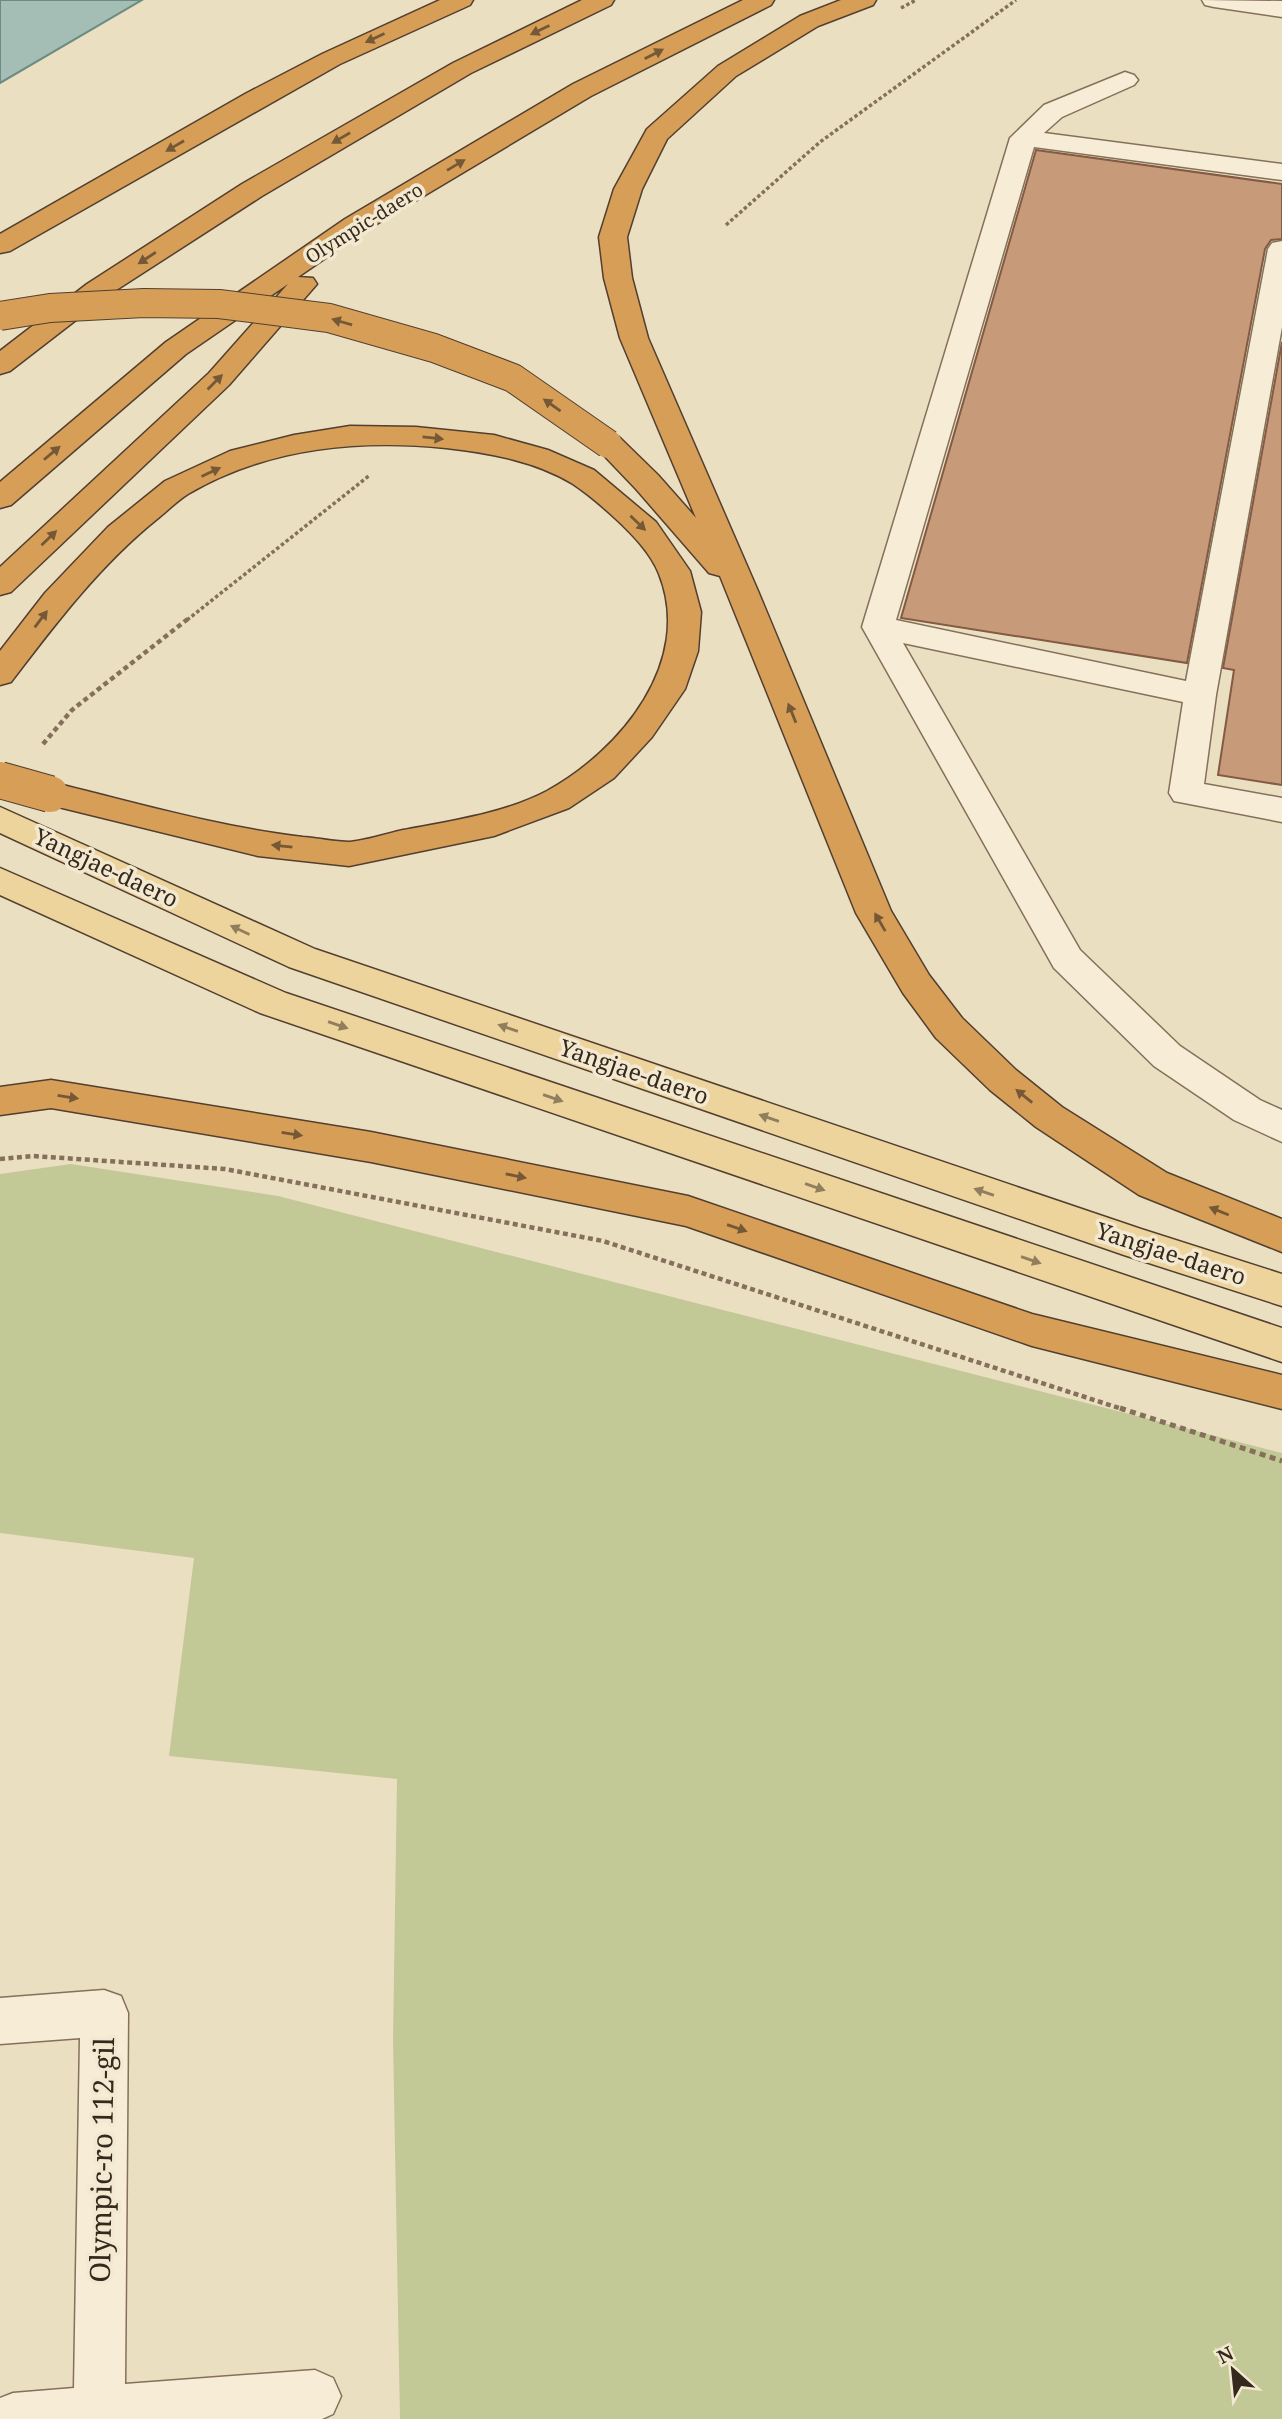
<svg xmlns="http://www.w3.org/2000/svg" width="1282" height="2419" viewBox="0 0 1282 2419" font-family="'Noto Serif',serif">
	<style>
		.green { fill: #c3c897 }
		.water { fill: #a4beb6; stroke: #6c8b83; stroke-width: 2 }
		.building { fill: #c79a7a; stroke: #825b42; stroke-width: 2 }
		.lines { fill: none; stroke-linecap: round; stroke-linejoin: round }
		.minor-casing { stroke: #84705b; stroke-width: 3 }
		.major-casing { stroke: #523f2f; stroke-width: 3 }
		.highway-casing { stroke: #523f2f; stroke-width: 3 }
		.path-far2 { stroke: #84705b; stroke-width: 3.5; stroke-dasharray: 3.5 2.5; stroke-linecap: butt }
		.path-far1 { stroke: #84705b; stroke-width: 4.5; stroke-dasharray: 5 3.5; stroke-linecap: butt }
		.path { stroke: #84705b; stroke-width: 5; stroke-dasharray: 6 4.5; stroke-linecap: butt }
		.minor { fill: #f7ecd5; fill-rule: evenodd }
		.major { fill: #edd39c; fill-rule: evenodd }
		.highway { fill: #d69e57; fill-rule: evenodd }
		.highway-bridge-far1-casing { stroke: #523f2f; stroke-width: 30; stroke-linecap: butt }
		.highway-bridge-casing { stroke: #523f2f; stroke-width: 38; stroke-linecap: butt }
		.highway-bridge-far1 { stroke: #d69e57; stroke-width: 28 }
		.highway-bridge { stroke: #d69e57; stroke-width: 36 }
		.oneway { fill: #755835 }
		.oneway2 { fill: #917e5d }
		.labels { text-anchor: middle; stroke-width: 7; stroke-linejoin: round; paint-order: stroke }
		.far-street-label { font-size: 19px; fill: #35291e; stroke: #f3e9d1 }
		.street-label { font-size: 23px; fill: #35291e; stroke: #f3e9d1 }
		.near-street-label { font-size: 28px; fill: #35291e; stroke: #f3e9d1 }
	</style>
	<rect width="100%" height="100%" fill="#ebdfc2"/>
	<polygon class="green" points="71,1164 278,1196 1282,1453 1282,2419 400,2419 393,2040 397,1779 169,1756 194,1558 0,1533 0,1174"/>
	<polygon class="water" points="0,0 142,0 0,83"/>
	<g class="building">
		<polygon points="1036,150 1282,184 1282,239 1271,240 1265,249 1187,663 901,618"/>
		<polygon points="1282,342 1282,785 1218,775 1234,670 1223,668"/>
	</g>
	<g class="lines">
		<g class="minor-casing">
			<g id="minor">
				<polygon points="1202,0 1282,1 1282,17 1214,7 1205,5"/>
				<polygon points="1125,72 1134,75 1138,80 1134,85 1062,117 1044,133 1282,164 1282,180 1034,147 896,620 1186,681 1268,249 1272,243 1282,241 1282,327 1216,695 1204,784 1282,798 1282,822 1174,801 1169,793 1183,702 903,643 1080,950 1180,1046 1260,1100 1282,1110 1282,1142 1234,1120 1154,1066 1054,968 862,627 1010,138 1044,105"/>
				<polygon points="104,1990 121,1996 128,2013 125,2384 315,2370 333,2378 341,2396 333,2414 322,2419 0,2419 0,2398 13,2393 74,2388 80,2038 0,2044 0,1998"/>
			</g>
		</g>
		<g class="major-casing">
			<g id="major">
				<polygon points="0,807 315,949 1141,1229 1282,1274 1282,1306 1124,1255 289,967 0,833"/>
				<polygon points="0,868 286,993 1282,1328 1282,1362 260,1013 0,895"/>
			</g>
		</g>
		<g class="highway-casing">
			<g id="highway">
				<polygon points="440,0 473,0 470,5 340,64 10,251 0,253 0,234 245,94 322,54"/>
				<polygon points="582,0 614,0 611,5 471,73 262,196 107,296 10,371 0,374 0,351 87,284 242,184 453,63"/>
				<polygon points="743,0 774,0 771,5 591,96 365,231 298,277 313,278 317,284 229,385 11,592 0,595 0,567 209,373 288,284 186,354 11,505 0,508 0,482 166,342 345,219 573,84"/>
				<polygon points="841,0 876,0 873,5 818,26 736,76 667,139 642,189 627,237 632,278 648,338 758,591 891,911 929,975 962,1018 1016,1070 1062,1107 1167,1173 1282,1219 1282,1252 1139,1195 1036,1127 990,1090 936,1038 903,993 856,913 720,576 709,573 636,489 593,444 597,437 608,435 619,437 658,475 696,518 620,338 604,278 599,237 614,189 647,129 718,66 800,16"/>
				<path d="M350,426L416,427L494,435L548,450L594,470L656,522L690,571L701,612L698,651L685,689L652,737L614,778L569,808L494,836L349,866L258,856L38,802L33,794L38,786L50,782C134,802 217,827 303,837C318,838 335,842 350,842C367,840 386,834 403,830C451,821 503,814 547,791C621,750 694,662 659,574C651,553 632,534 616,519C603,507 588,494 573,484C535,461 490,453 446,448C357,439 266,448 188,494C177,501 167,511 157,519C100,565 56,623 11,682L0,685V651L45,593L108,527L165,481L230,451L294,435Z"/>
				<polygon points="51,1080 371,1132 688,1196 1032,1314 1282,1375 1282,1409 1032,1346 686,1226 371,1162 51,1108 0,1115 0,1087"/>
			</g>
		</g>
		<g class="path-far2">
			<polyline points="901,8 916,0"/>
			<polyline points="726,225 820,142 1016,0"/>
			<polyline points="187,620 370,475"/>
		</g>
		<g class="path-far1">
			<polyline points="43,744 72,710 189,618"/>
			<polyline points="0,1159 33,1156 225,1169 603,1241 1125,1410"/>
		</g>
		<polyline class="path" points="1120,1408 1282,1461"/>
		<use href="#minor" class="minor"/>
		<use href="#major" class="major"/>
		<use href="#highway" class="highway"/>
		<g class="highway-bridge-far1-casing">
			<polyline id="highway-bridge-far1" points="0,316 50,308 144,303 219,304 329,318 434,348 513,378 608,444"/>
		</g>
		<g class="highway-bridge-casing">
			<polyline id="highway-bridge" points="0,780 50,794"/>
		</g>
		<use href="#highway-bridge-far1" class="highway-bridge-far1"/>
		<use href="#highway-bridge" class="highway-bridge"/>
	</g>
	<defs><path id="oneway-solid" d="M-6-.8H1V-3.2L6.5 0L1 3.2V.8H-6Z" transform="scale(1.75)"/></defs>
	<g class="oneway">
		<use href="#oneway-solid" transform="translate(540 30) rotate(154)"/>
		<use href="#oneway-solid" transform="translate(375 38) rotate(155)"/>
		<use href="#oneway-solid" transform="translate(654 54) rotate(-27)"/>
		<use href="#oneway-solid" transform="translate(341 138) rotate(150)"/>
		<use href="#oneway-solid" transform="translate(175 146) rotate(150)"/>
		<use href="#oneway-solid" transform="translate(456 165) rotate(-31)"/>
		<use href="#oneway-solid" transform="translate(147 258) rotate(147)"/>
		<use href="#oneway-solid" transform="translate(342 322) rotate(-164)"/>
		<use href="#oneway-solid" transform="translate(215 382) rotate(-45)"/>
		<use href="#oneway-solid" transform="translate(552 405) rotate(-145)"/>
		<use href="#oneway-solid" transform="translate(433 438) rotate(6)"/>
		<use href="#oneway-solid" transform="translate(52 453) rotate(-40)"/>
		<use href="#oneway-solid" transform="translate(211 472) rotate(-25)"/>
		<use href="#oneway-solid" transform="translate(638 523) rotate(44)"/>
		<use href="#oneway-solid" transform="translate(49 538) rotate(-44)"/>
		<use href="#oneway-solid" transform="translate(41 619) rotate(-53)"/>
		<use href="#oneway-solid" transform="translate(792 713) rotate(-112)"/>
		<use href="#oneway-solid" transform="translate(282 846) rotate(-174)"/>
		<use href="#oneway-solid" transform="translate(880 922) rotate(-120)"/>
		<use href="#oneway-solid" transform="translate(1024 1096) rotate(-141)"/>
		<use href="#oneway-solid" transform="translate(68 1097) rotate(9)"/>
		<use href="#oneway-solid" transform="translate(292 1134) rotate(9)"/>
		<use href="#oneway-solid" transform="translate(516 1176) rotate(12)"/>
		<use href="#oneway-solid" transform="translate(1219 1211) rotate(-158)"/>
		<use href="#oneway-solid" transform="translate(737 1228) rotate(19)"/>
	</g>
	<g class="oneway2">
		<use href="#oneway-solid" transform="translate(240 930) rotate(-155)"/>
		<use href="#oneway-solid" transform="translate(338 1025) rotate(19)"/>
		<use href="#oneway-solid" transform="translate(508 1028) rotate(-161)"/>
		<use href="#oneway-solid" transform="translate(553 1098) rotate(19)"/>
		<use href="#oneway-solid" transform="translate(769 1118) rotate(-161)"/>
		<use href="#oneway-solid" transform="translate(815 1187) rotate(19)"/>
		<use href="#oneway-solid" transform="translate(984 1192) rotate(-161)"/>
		<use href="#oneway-solid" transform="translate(1031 1260) rotate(19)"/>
	</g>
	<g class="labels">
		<g class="far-street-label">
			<text transform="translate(364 223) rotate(-32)" y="7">Olympic-daero</text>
		</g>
		<g class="street-label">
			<text transform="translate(106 868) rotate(25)" y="8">Yangjae-daero</text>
			<text transform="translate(634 1072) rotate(19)" y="8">Yangjae-daero</text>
			<text transform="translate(1171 1254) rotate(18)" y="8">Yangjae-daero</text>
		</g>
		<g class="near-street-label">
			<text transform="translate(102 2160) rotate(-89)" y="10">Olympic-ro 112-gil</text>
		</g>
	</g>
	<g transform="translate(1233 2370) rotate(333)" stroke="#f3e9d1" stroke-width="5" paint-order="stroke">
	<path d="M0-5L12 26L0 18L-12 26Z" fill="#35291e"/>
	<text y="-10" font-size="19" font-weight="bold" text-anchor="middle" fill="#35291e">N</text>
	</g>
</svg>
